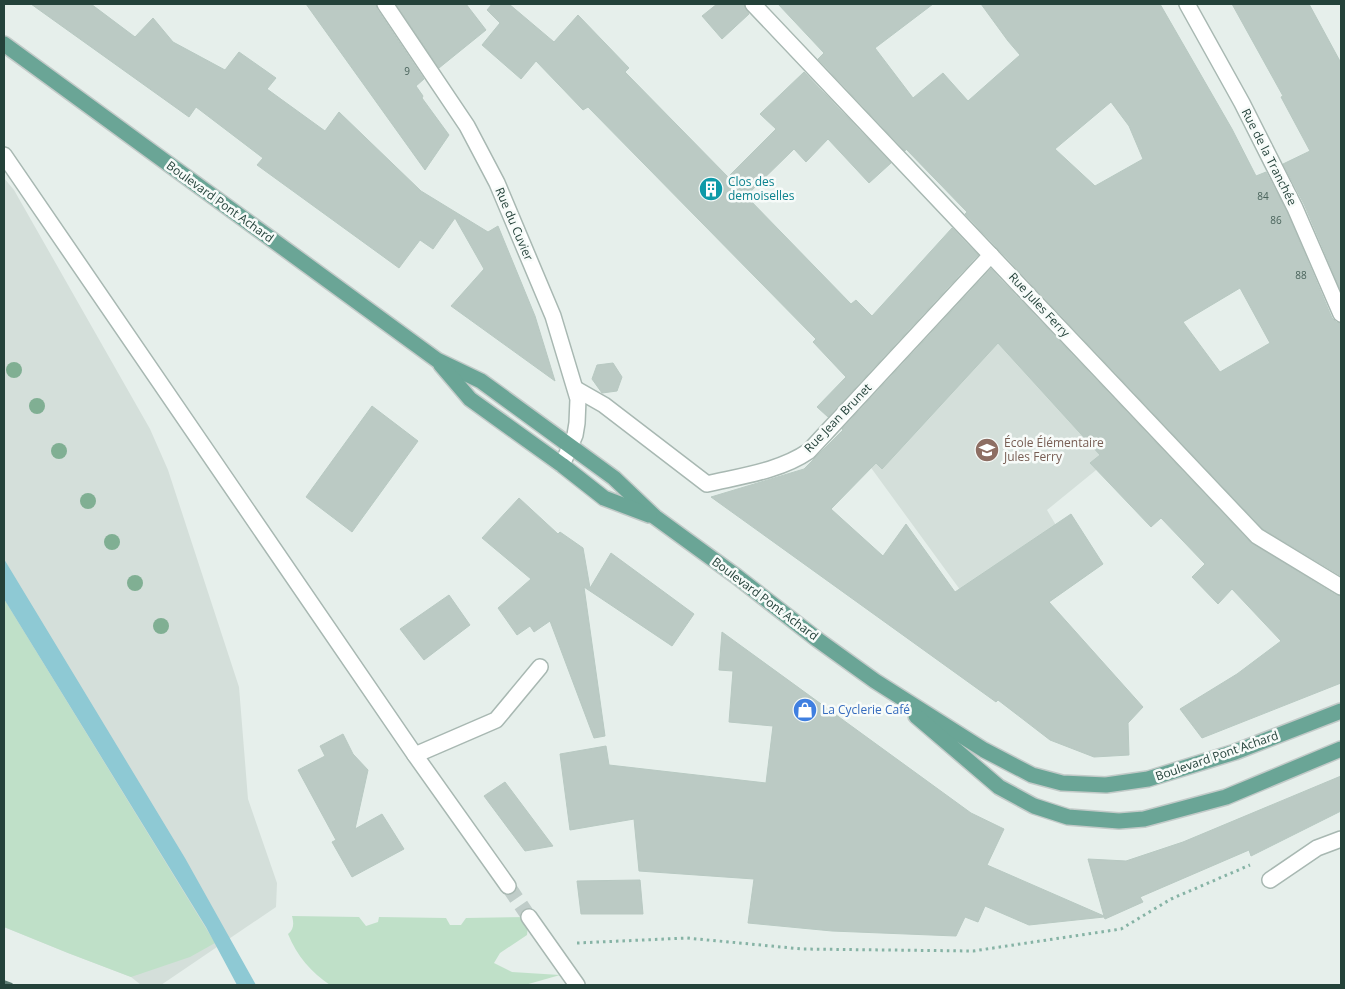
<svg xmlns="http://www.w3.org/2000/svg" width="1345" height="989" viewBox="0 0 1345 989" font-family="'Open Sans',sans-serif">
	<style>
		.built { fill: #d4dfda }
		.green { fill: #bfe0c8 }
		.water { fill: #8ec9d4 }
		.building { fill: #bbcac4; stroke: #b8c9c2; fill-rule: evenodd }
		.lines { fill: none; stroke-linecap: round; stroke-linejoin: round }
		.minor-tunnel { stroke: #bfccc8; stroke-width: 15; stroke-dasharray: 15 8; stroke-linecap: butt }
		.minor-casing { stroke: #a8b8b2; stroke-width: 18 }
		.major-casing { stroke: #c2cac8; stroke-width: 18 }
		.path { stroke: #86b3a5; stroke-width: 3; stroke-dasharray: 2.5 4; stroke-linecap: butt }
		.minor { stroke: #fff; stroke-width: 15 }
		.major { stroke: #6aa596; stroke-width: 15 }
		.rail { stroke: #5f7d75; stroke-width: 4; stroke-dasharray: 10 5; stroke-linecap: butt }
		.tree { fill: #80af93 }
		.labels { text-anchor: middle; stroke-width: 5; stroke-linejoin: round; paint-order: stroke }
		.number-label { font-size: 10px; fill: #4a645c }
		.street-label { font-size: 12px; fill: #24423a; stroke: #f7fbf9 }
		.culture-label { font-size: 12px; fill: #0d838f; stroke: #f7fbf9; text-anchor: start }
		.education-label { font-size: 12px; fill: #785e54; stroke: #f7fbf9; text-anchor: start }
		.shop-label { font-size: 12px; fill: #366cbe; stroke: #f7fbf9; text-anchor: start }
	</style>
	<rect width="100%" height="100%" fill="#e6efeb"/>
	<g class="built">
		<polygon points="4,178 14,190 150,429 168,470 239,687 248,799 277,883 276,907 161,985 141,985 131,977 68,953 4,927"/>
		<polygon points="986,272 1033,318 1135,429 1101,466 1047,510 1086,576 996,639 850,439 842,431"/>
	</g>
	<g class="green">
		<polygon points="4,599 215,943 190,957 131,977 68,953 4,927"/>
		<path d="M292,916L359,917L366,926L378,922L379,917L446,918L450,925H461L466,918L529,917L527,935L500,953L494,963L512,972L560,975L525,985H330C311,972 297,956 288,934C294,929 294,924 292,916Z"/>
	</g>
	<polygon class="water" points="4,559 185,858 256,985 237,985 206,927 4,599"/>
	<g class="building">
		<polygon points="31,4 91,4 135,37 153,18 173,42 225,70 239,52 276,78 267,89 325,131 339,112 421,191 488,232 498,226 535,316 555,381 451,306 484,269 455,218 433,249 420,240 399,268 257,165 263,158 196,107 189,117"/>
		<polygon points="306,4 376,4 377,9 424,79 416,86 423,96 422,98 449,135 425,170"/>
		<polygon points="396,4 466,4 486,30 439,68"/>
		<polygon points="492,4 509,4 554,42 578,15 629,68 625,72 728,177 776,129 760,114 804,72 891,163 869,183 828,139 806,162 794,149 746,196 851,304 856,300 872,316 952,228 978,255 828,417 817,407 846,377 813,342 816,339 588,107 583,110 536,61 521,79 482,45 500,23 487,10"/>
		<polygon points="717,4 744,4 749,14 722,39 702,16"/>
		<path d="M778,4H933L875,48L913,98L943,73L968,101L1020,55L1008,41L981,4H1160L1232,129L1256,176L1266,172L1287,212L1332,318L1336,322L1341,323V576L1263,529L965,214L967,212L906,149L905,151L818,59L824,53ZM1111,102L1129,126L1143,159L1095,186L1055,149ZM1240,288L1270,343L1220,372L1183,322Z"/>
		<polygon points="1232,4 1309,4 1341,63 1341,291 1304,204 1283,164 1310,151 1281,97 1283,96"/>
		<polygon points="991,269 1250,542 1336,595 1341,596 1341,683 1202,738 1180,709 1237,674 1281,641 1232,589 1218,604 1192,577 1205,564 1161,518 1151,527 1090,463 1100,455 998,343 882,469 876,463 831,509 883,556 906,524 955,592 1071,514 1103,564 1049,602 1143,707 1128,723 1129,755 1094,757 1050,740 998,700 996,702 711,497 804,469 843,430 842,429"/>
		<polygon points="613,363 622,377 617,391 602,393 592,379 597,365"/>
		<polygon points="372,406 418,441 352,532 306,497"/>
		<polygon points="519,498 558,534 560,532 583,548 590,588 611,553 694,614 672,646 584,587 605,736 594,738 550,621 534,632 530,626 517,635 498,608 531,579 482,538"/>
		<polygon points="449,595 470,625 424,660 400,629"/>
		<polygon points="722,632 971,813 1004,829 987,865 1104,916 1088,859 1126,861 1183,842 1341,776 1341,811 1251,856 1249,850 1140,897 1143,902 1105,919 1104,917 1029,925 985,906 978,922 965,917 956,936 832,931 748,923 754,879 639,871 634,819 570,830 560,754 606,746 609,765 766,783 773,726 729,722 733,671 719,670"/>
		<polygon points="343,734 353,754 368,770 355,829 382,814 404,849 352,877 332,842 336,840 298,770 325,756 320,746"/>
		<polygon points="505,782 553,846 525,851 484,796"/>
		<polygon points="640,880 643,914 581,914 577,881"/>
	</g>
	<g class="lines">
		<polyline class="minor-tunnel" points="508,886 529,917"/>
		<g class="minor-casing">
			<g id="minor">
				<polyline points="385,4 467,126 497,183 553,316 578,399 577,423 575,435 562,465"/>
				<polyline points="753,4 1257,536 1341,587"/>
				<polyline points="1187,4 1242,103 1295,208 1341,314"/>
				<polyline points="4,155 415,755 508,886"/>
				<path d="M576,389L604,405L707,484C741,476 780,471 809,451L991,255"/>
				<polyline points="415,755 496,720 540,667"/>
				<polyline points="1270,880 1317,848 1341,839"/>
				<polyline points="529,917 577,985"/>
			</g>
		</g>
		<g class="major-casing">
			<g id="major">
				<polyline points="4,44 437,360 481,381 614,478 655,517 736,576 818,640 875,681 984,750 1032,775 1062,783 1106,785 1148,779 1235,752 1341,711"/>
				<polyline points="441,365 470,399 562,465 604,498 649,515"/>
				<polyline points="916,716 999,787 1034,806 1068,817 1119,821 1144,819 1226,797 1341,749"/>
			</g>
		</g>
		<polyline class="path" points="577,943 687,938 802,949 973,951 1121,929 1171,899 1250,865"/>
		<use href="#minor" class="minor"/>
		<use href="#major" class="major"/>
		<polyline class="rail" points="4,982 12,985"/>
	</g>
	<g class="tree">
		<circle cx="14" cy="370" r="8"/>
		<circle cx="37" cy="406" r="8"/>
		<circle cx="59" cy="451" r="8"/>
		<circle cx="88" cy="501" r="8"/>
		<circle cx="112" cy="542" r="8"/>
		<circle cx="135" cy="583" r="8"/>
		<circle cx="161" cy="626" r="8"/>
	</g>
	<defs>
		<g id="building-disc" transform="scale(1.25)"><circle r="9.5" fill="#0f9aa8" stroke="#f7fbf9"/><path d="M-4-6H4V6H1V3H-1V6H-4ZM-2.5-4.3h1.7v1.8h-1.7ZM.8-4.3h1.7v1.8H.8ZM-2.5-1h1.7V.8h-1.7ZM.8-1h1.7V.8H.8Z" fill="#fff"/></g>
		<g id="school-disc" transform="scale(1.25)"><circle r="9.5" fill="#8d6e63" stroke="#f7fbf9"/><path d="M0-5L7-2L0 1L-7-2ZM-4 1L0 2.5L4 1V4Q0 6-4 4Z" fill="#fff"/></g>
		<g id="shop-disc" transform="scale(1.25)"><circle r="9.5" fill="#3f7fe0" stroke="#f7fbf9"/><path d="M-5-2.5h2.3a2.7 3.5 0 0 1 5.4 0H5L5.5 6h-11ZM-1.5-2.5h3a1.5 2.3 0 0 0-3 0Z" fill="#fff"/></g>
	</defs>
	<g fill-rule="evenodd">
		<use href="#building-disc" x="711" y="189"/>
		<use href="#school-disc" x="987" y="450"/>
		<use href="#shop-disc" x="805" y="710"/>
	</g>
	<g class="labels">
		<g class="number-label">
			<text x="407" y="75">9</text>
			<text x="1263" y="200">84</text>
			<text x="1276" y="224">86</text>
			<text x="1301" y="279">88</text>
		</g>
		<g class="street-label">
			<text transform="translate(1269 157) rotate(63)" y="4">Rue de la Tranchée</text>
			<text transform="translate(220 202) rotate(36)" y="4">Boulevard Pont Achard</text>
			<text transform="translate(514 224) rotate(67)" y="4">Rue du Cuvier</text>
			<text transform="translate(1039 305) rotate(47)" y="4">Rue Jules Ferry</text>
			<text transform="translate(838 418) rotate(-46)" y="4">Rue Jean Brunet</text>
			<text transform="translate(765 599) rotate(37)" y="4">Boulevard Pont Achard</text>
			<text transform="translate(1217 756) rotate(-19)" y="4">Boulevard Pont Achard</text>
		</g>
		<g class="culture-label">
			<text x="728" y="186">Clos des<tspan x="728" dy="14">demoiselles</tspan></text>
		</g>
		<g class="education-label">
			<text x="1004" y="447">École Élémentaire<tspan x="1004" dy="14">Jules Ferry</tspan></text>
		</g>
		<g class="shop-label">
			<text x="822" y="714">La Cyclerie Café</text>
		</g>
	</g>
	<rect width="1345" height="989" fill="none" stroke="#24423a" stroke-width="10"/>
</svg>
